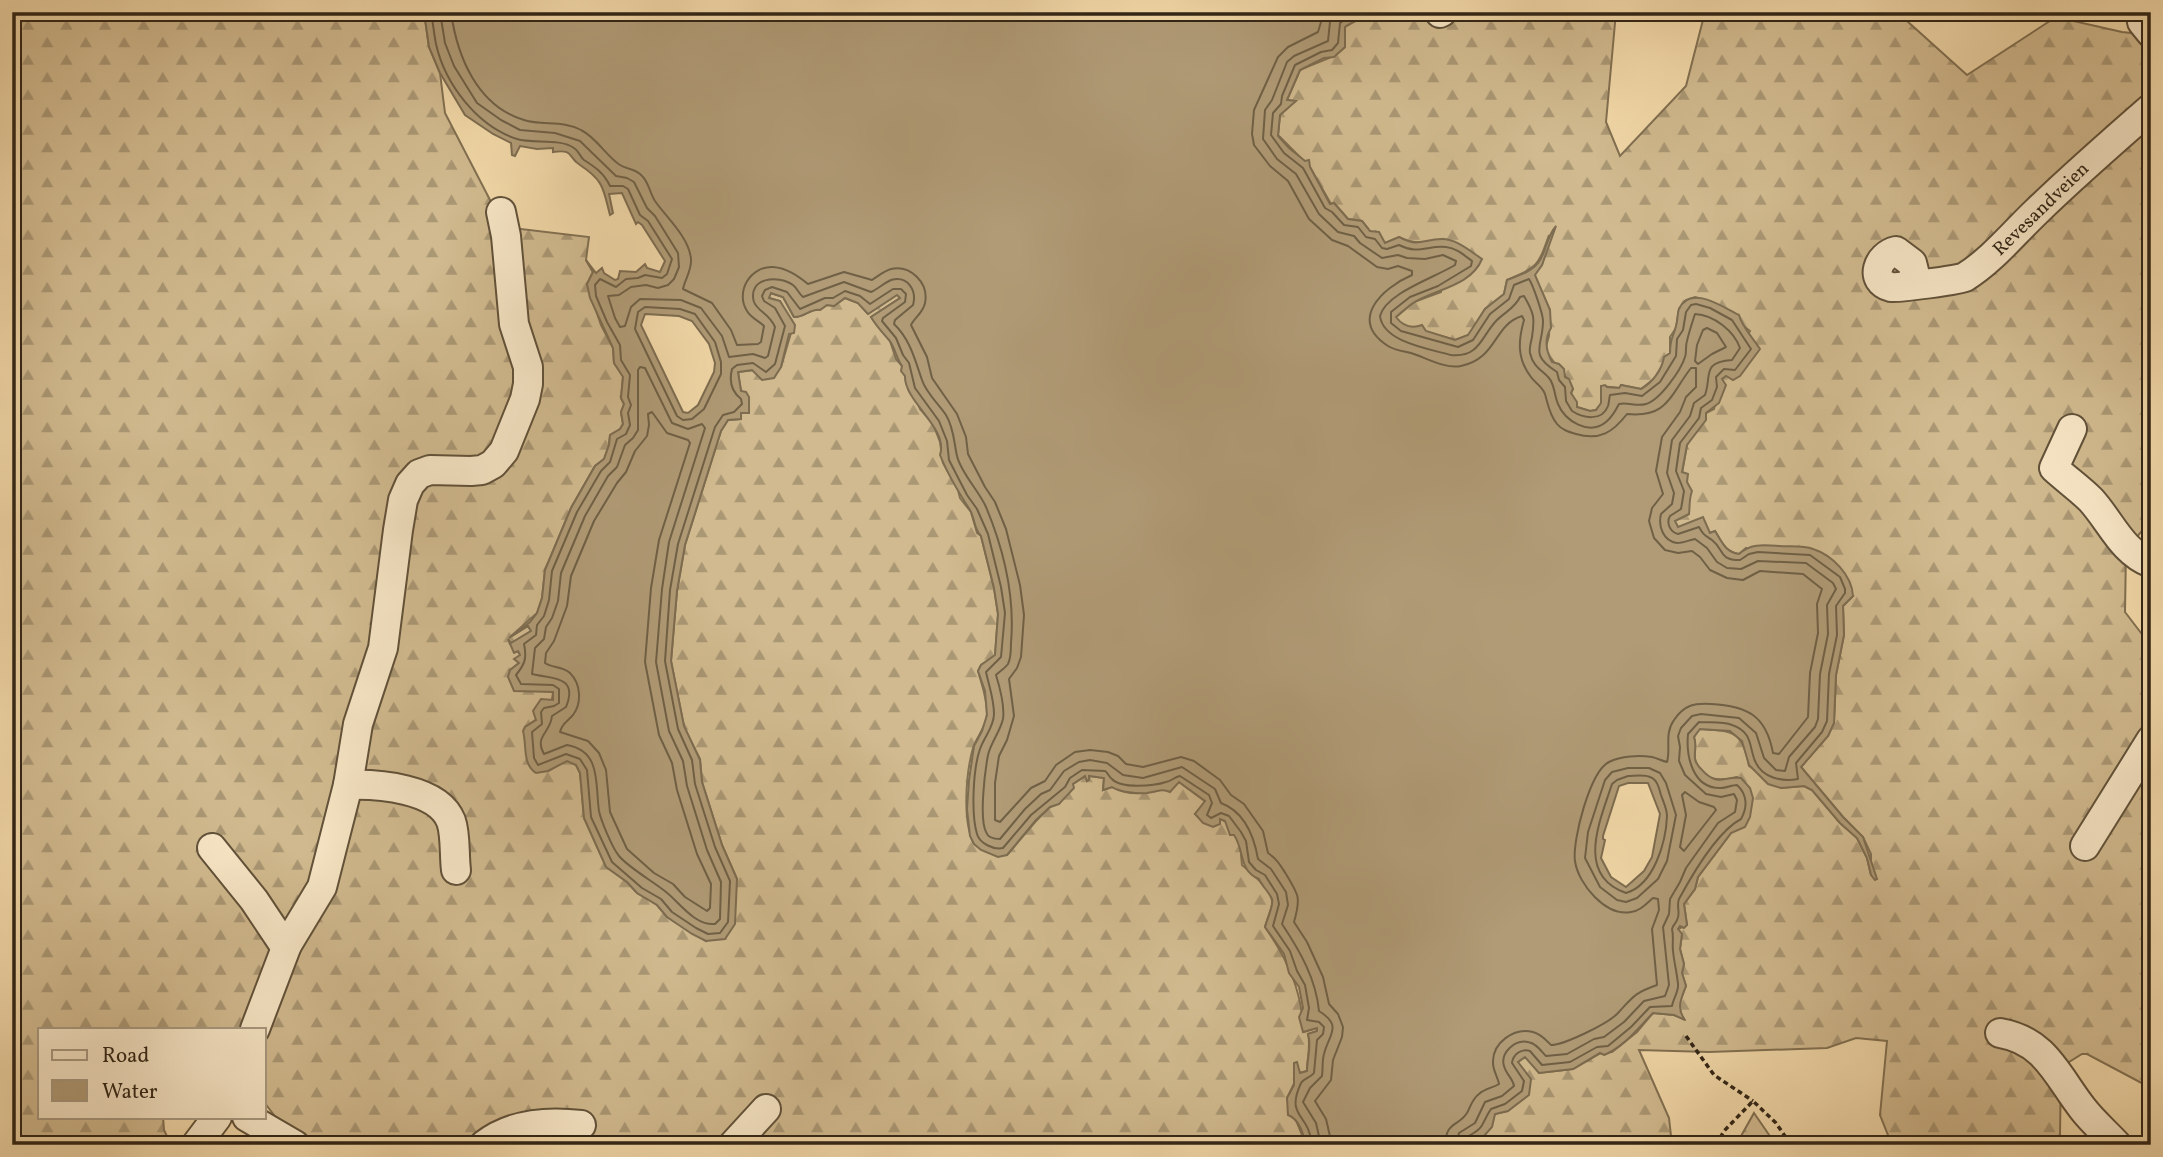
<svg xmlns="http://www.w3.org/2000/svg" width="2163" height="1157" viewBox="0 0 2163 1157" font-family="Vollkorn,serif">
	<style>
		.forest { fill: url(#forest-firs); stroke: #817052; stroke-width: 2 }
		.water { fill: #b09b76; stroke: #7d6c50; stroke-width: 2; fill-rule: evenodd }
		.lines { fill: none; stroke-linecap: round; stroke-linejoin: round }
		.shore { stroke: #706046; stroke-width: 2 }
		.minor-casing { stroke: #61523a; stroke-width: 32 }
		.path { stroke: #312516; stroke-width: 3.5; stroke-dasharray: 5 3.5; stroke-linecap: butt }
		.minor { stroke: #f7e6c6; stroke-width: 28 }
		.labels { text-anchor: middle; stroke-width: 6; stroke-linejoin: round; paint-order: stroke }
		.street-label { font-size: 19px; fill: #312516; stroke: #f7e6c6 }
	</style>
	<defs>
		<pattern id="forest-firs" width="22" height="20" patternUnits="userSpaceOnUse" patternTransform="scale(1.75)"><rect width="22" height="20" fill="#d1ba8f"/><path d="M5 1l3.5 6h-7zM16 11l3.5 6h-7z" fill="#aa9774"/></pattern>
	</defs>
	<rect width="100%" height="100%" fill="#f2d8a8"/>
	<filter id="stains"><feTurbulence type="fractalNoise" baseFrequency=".00286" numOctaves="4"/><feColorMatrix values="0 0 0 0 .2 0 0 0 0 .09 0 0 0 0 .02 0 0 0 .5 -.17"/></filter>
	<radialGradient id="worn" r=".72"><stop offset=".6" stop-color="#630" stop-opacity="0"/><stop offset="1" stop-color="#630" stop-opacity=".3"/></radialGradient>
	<g class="forest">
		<path d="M12,12H424L429,47L440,73L445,113L504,227L589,237L586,260L593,272L587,284L601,325L613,348L614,363L623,376L621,398L624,404L621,412L623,424L620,429L610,435L609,445L604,459L595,466L571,508L545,570L542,598L537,613L510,637L528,626L531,631L510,644L521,655L515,659L519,663L510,670L553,692C553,707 537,720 525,727L548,771L567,760L576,765L580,773L584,818L606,866L627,882L637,893L657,905L667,917L706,941L737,879L722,845L702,782L700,759L684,727L671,661L677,591L685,545L721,431L728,420L741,419V391L738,372L781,367L793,326L780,301L769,298L770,293L783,297L794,317C803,318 811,308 820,310L827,305L834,306L845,298L858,303L868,314L898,294L900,298L871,317L890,341L896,359L902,366L909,391L918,403L920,409L933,424L940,442L943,463L958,490L960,498L971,512L977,533L981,536L994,588L998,614L995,656L981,665L978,671C982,685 987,698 987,713C987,726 977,736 973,748C966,773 962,821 974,844L1007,855L1036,821L1050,807L1059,804L1073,784L1086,776L1087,780L1089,776L1104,778L1103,790L1112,787C1132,798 1159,793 1179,782L1206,802L1195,814L1202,820L1220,819L1225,821L1240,843L1242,865C1251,872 1275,893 1272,905C1270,913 1267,919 1265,927C1289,962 1301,989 1304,1032L1317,1028L1318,1031L1308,1034C1311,1046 1307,1058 1307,1071L1299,1073L1287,1098L1306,1145H314L287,1132L264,1102V1029H40V1117H163L164,1130L171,1145H12Z"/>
		<path d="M1392,12H1616L1606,122L1620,156L1686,86L1705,12H1897L1967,75L2056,17L2122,32L2150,35L2151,12V520L2126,550L2125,612L2151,646V1088L2087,1054H2082L2061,1067L2060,1135L2039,1145H1892L1880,1115L1887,1041L1856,1038L1827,1048L1709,1052L1639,1050L1669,1118L1672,1145H1466L1491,1121L1495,1114L1508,1111L1518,1062L1526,1056L1539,1073L1573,1069L1601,1053L1612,1052L1637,1032L1653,1013L1674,1015L1684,1019C1676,1007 1681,998 1686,986L1682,973L1684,964L1680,949L1682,934L1678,929L1687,925L1684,904L1695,889L1698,877L1731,833L1737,777C1720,781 1701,782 1695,759C1694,752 1697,745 1694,737L1699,729C1732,731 1743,730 1749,766L1781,788L1804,786L1812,790L1840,823L1857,838L1867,858L1871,875V854L1863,837L1843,817L1801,767L1828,736L1834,723L1836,675L1844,635L1843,606L1853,596L1746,548L1739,554C1725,552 1722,542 1715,531L1710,533L1678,528L1674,520L1689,514L1687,482L1682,473L1687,445L1706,413L1714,409L1722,379L1750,331L1712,302L1695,297L1686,300L1679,309L1676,328L1670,337V353L1655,378L1641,389L1621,385L1620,388L1601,386L1602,403L1596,410L1590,411L1577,407L1571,393L1573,389C1568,375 1553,364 1545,350L1549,336L1550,310L1534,275L1542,265L1549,235C1538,266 1538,267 1507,280L1504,294L1485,309L1469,335L1455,340L1403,325L1395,318L1414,302L1441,292L1443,239C1426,243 1414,245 1399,237L1385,243L1370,231L1362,221L1348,219L1334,203L1331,204L1310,167L1278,135L1280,115L1295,101L1287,100L1300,70C1316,62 1333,59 1345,47V27C1350,24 1357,19 1363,18C1375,16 1382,23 1392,12Z"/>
		<polygon points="1754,1113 1776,1145 1736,1145"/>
	</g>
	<path class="water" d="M1392,12C1382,23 1375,16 1363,18C1357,19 1350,24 1345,27V47L1334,57L1324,58L1300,70L1287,100L1296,101L1280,115L1278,136L1289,148L1305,161L1309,160L1310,167L1330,204L1334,203L1348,219L1362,221L1370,231L1379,232L1385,243L1399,237C1418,248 1423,239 1442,239C1457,239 1470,251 1482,259C1471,286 1436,289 1413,303C1407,307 1401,313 1396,317C1402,325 1411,329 1422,325L1426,331L1455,340L1468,335L1485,309L1504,294L1507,280C1517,276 1531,272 1538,263C1547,252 1545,239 1556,226L1542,265L1535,275L1550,310L1551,328C1544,339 1546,351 1552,362L1559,364L1564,369L1565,377L1569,379L1573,389L1571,393L1577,402V407L1590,411L1596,410L1601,403V386L1605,385L1607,387L1619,388L1621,385L1641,389C1652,383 1662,370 1664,357L1670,353C1670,338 1673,338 1676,326C1678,320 1677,314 1679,309C1690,284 1723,307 1739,315C1742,327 1753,338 1760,349L1740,376L1733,380L1726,376L1722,379L1726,385L1719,403L1706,413V420L1687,445L1682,472L1688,474L1687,482L1692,491C1689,499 1690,505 1689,514L1675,521L1678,527L1703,517L1710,533L1715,531C1722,542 1725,552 1739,554C1751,543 1764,545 1780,546C1790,547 1803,545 1813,549C1832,555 1852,575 1853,596L1843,606L1844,635L1836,675L1834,723L1828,736L1801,767L1843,817L1863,837L1877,879L1875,880L1871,875L1867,858L1857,838L1840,823L1812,790L1804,786L1781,788L1768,784L1749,765L1742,741L1730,731L1700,729L1694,737C1697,745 1694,751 1695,759C1696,765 1701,769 1705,773C1719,786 1725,776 1741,778L1750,788L1753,798L1750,817L1745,827L1731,833L1698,877L1695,889L1684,904L1687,925L1684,928L1680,926L1678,929L1682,934L1680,949L1684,964L1682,973L1686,986C1681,999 1676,1008 1685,1020L1674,1015L1653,1013C1638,1028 1624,1047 1604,1055L1600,1053L1573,1069L1539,1073L1525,1057L1518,1062L1531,1079L1529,1095L1508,1111L1495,1114L1492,1127L1484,1136L1466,1145H1306C1303,1133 1299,1119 1288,1115L1287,1098L1294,1085V1063L1297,1062L1300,1073L1307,1071C1307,1059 1312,1046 1308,1034L1317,1031V1028L1303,1032L1299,1017L1303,1008L1299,987L1289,973L1284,954L1265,927C1267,919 1274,905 1272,899C1269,892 1262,886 1259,879C1238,870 1245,851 1234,835H1230L1225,821L1220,819V824L1213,827L1203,823L1195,814L1205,801L1179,782L1170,792C1162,788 1155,792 1147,793C1137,794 1121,792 1112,787L1103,790L1104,778L1089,776V780L1087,781L1085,776L1073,784L1074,788L1059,804L1050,807L1036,820L1007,855L998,857L981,850L974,844L970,836L967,809L969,780L974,746L982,731L987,715L985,691L978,671L981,665L995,655L998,614L994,588L981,536C974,529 975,519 970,510C959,493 948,475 940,455C949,428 904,402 905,376L901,371L902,366C896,358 895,347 889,340C883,333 876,326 871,317L900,298L897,295L868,314L858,303L845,298L834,306L827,305L820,310C811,308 803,318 794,317L783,297L771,293L769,298L780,301L795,325L794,333L789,334L781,367L774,378L762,380L752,370L738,372L741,391L746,392L749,397V413H741V419L728,420L721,431L685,545L677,591L671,661L684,726L700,760L702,782L722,845L737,879L735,924L725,939L706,941L692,934L667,917L657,905L637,893L627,882L606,867L584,818L580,773L576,765L567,761L548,771L536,773C522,764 527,745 523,731L525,727L536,720L533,711L541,699L553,700V692L514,691L508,677L510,670L519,663L514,659L520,655L518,651L514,653L508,639L511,643L531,631L528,626L509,638L530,622L537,613L542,598L545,570L571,508L595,466L604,459L609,445L610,435L620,429L623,424L621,412L624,404L621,398L623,377L614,363L613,348L590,298L587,284L593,272L586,260L596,273L602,268L604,273L615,280L618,279L620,271L636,272L645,264L647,268L660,272L665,261L642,225L638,222L636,224L622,193L609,194L613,213L610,215C603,188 604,181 580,165C567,157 575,149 553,152V148L537,149L520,146L515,156L512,155L511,143L493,134L465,115L440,73L429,47L424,12ZM645,314L679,316L692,321L709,344L715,363L714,372L698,405L688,413L683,412L641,325ZM1628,783H1648L1660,814L1652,857L1644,871L1626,887L1611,877L1601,858L1605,840L1603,839V836L1619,786Z"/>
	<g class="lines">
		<g class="shore">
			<path d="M431,12C433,23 434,34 436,44C445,84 477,126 517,139C533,144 560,138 574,148C579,151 580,157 584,160C595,167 604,173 610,186H623L628,189L640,215L648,221L672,259L667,274L662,278L645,275L638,278L626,279L616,287L600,279L595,285L596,296L607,322L620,345L621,360L630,375L628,397L631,405L628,413L630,425L626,434L617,439L610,462L601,471L577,512L552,571L549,600L544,616L537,625L536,635L524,644C527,658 525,664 516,675L521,684L553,685L559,689V703L554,706L544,708L541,712L542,724L532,732L534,758L538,765L566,754L580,759L587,770L591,817L612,862L642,888L661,899L672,912L696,928L708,934L720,933L728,922L730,881L715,847L695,784L692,760L678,729L665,661L670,590L678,544L715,427L723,415L734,412L742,404L741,399C732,392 729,381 732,369L737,365L753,363L766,372L775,364L785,326L775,308L764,301L762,296L765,290L772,287L787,292L800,309L825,298H833L845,291L860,296L870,304L893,289H901L906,294L905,302L883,318L882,321L896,338L903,355L909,363L915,388L939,421L947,441L949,460L967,495L977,509L988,534L1001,587L1005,613L1001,657L986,672C989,686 994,699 994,714C994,727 984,737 980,749C973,769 971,814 977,834C980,844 994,850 1003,848L1031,815L1065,787L1070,778L1082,770L1105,771C1108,773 1109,777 1112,779C1121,789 1154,786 1166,782C1172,781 1174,777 1180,776L1209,795L1212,803L1207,815L1211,818L1221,813L1229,816L1241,832L1246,841L1249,862L1256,870L1265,875L1277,894L1279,904L1273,926L1290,951L1297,971L1305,985L1309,1008L1307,1020L1319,1022L1324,1027L1323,1034L1317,1040L1314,1073C1310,1078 1304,1078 1301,1083C1285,1118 1309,1112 1312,1145"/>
			<path d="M440,12L445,43L454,66L477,103L501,120L520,130L555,133L580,141L616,176L627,178L634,182L647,208L655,216L678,253L679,267L674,279L668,285L658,288L646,285L631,287L619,295L608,296L615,318L620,327L625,326L631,307L640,299L681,300L701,308L722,336L729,357L753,354L765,358L768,356L775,327C769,313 758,312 754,302C747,278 778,274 793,285C797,288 799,294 803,297L844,282L871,292C878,289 884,283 891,280C908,275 917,291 913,305L895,320L894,324C910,339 915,360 922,380C926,393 939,404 946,415C954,428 954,443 957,456C961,473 979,491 986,507C1004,550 1015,596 1011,643C1011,650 1011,658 1008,664C1005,668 1000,671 996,675C1000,688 1005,705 1003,719C1000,732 991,742 988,755C985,771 979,818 986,832C988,838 995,839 1000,839L1025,809L1041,794L1050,790L1064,771L1079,762L1090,760L1107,763L1123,775L1143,778L1182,767L1215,789L1221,803C1245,812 1254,836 1258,859L1271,869L1286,892L1288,905L1282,924C1300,951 1316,979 1319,1011C1343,1026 1329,1034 1324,1054C1322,1061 1323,1069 1322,1076L1310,1088L1303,1102L1316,1123L1321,1145"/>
			<path d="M451,12C457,56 477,106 524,120C543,126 563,120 581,130C597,138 606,156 620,165C628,170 636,168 643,177C649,184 650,193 655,201C666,217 689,237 691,259C692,270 685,279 683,289L712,303L731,330L737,345L758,344L761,342L764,326C759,321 751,318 747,311C735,292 750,266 773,267C787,268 798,276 808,284L844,272L872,280C878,276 884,271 891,269C911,265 929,283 925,303C923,313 915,317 911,325L927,357L932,378L957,414L966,437L968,454L985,487L995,502L1006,529L1020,585L1024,615L1021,657L1017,668L1009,679L1014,716L1007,740L999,756L995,783V820L1000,822L1031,788L1045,781L1056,765L1075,752L1090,750L1108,752L1118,756L1126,764L1143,767L1181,757L1194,761L1220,780L1231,795L1244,804L1263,831L1268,853C1277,859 1280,865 1286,874C1299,895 1301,898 1294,922L1307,942L1323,977L1329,1004L1338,1014L1343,1027L1342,1037L1333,1060L1331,1080L1315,1101L1326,1119L1332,1145"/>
			<path d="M1324,12L1318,32L1288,47L1278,57L1254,110L1252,134L1254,145L1270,166L1288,181L1309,219L1332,240L1348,246L1377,267L1388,269L1398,266L1412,271V275C1382,288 1348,320 1388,346C1396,351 1405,351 1414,354C1428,359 1446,369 1461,366C1498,358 1493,325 1522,316L1524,320C1518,341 1517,359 1531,377C1535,383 1542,386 1545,394C1548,404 1549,414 1557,424C1562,430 1569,432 1576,434C1600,441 1613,432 1627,414C1668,418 1670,395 1691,368H1696V387L1686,397L1680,412L1662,437L1656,471L1663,494L1652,508L1649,521L1654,538L1665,550L1678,553L1692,551L1700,557L1710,570L1727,578L1743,580L1760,571L1803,574L1822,589L1817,604L1818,633L1810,673L1808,717L1779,754L1773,753C1766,715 1747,706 1711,704C1694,703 1684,705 1674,720C1664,734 1671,748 1667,762C1662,761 1657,758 1652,757C1639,755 1621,756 1609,762C1590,771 1572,841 1575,861C1578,884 1606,917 1631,912C1640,911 1646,904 1653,898L1658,899L1659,910L1652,929L1657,985C1634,993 1633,997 1617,1014C1607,1024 1564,1045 1551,1045C1546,1040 1541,1034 1533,1032C1514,1027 1492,1043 1493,1063C1493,1071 1498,1077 1499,1084C1493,1088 1485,1088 1479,1094C1472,1099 1471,1106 1467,1113C1458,1127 1446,1121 1445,1145"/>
			<path d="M1339,12L1330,22L1328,41L1294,56L1287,62L1272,100L1265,110L1263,139L1277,159L1296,174L1319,214L1338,232L1354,236L1360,243L1382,258L1398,255L1407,258L1425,259L1443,255L1456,261L1455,265C1434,278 1386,293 1380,316C1383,342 1429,349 1451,355C1480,358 1481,336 1497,320C1505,312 1515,308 1520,297L1524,296C1534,313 1535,318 1532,337C1531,343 1529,347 1530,353C1533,367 1542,370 1549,378C1555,385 1554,395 1558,404C1565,421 1589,436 1606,422C1612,417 1616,410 1619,404C1628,402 1637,407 1646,404C1660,400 1681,370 1685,357C1687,352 1685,346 1687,341C1689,332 1692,323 1695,314C1714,315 1734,331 1740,348L1732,360C1701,362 1712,376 1705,395L1694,403L1690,416L1672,440L1667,473L1674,493L1672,504L1661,514C1658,526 1663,541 1677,543C1683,543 1689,540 1695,539L1707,548L1717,562L1727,568L1741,569L1758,561L1806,563L1833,583L1836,589L1827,605L1828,634L1820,674L1818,719L1815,727L1789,757L1785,771L1776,770L1764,758L1756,733L1739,718L1701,714L1692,716L1681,728L1678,736L1680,747L1679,761L1685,775L1706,794L1721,797L1734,794L1737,800L1735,812L1718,823L1686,868L1680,882L1670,899L1669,914L1663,927L1669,985L1665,996L1644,1001L1624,1022L1604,1037L1594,1039L1567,1054L1546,1056C1541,1051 1536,1043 1528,1042C1515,1039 1500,1053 1504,1066C1506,1074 1513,1079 1514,1086L1502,1096L1485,1102L1475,1123L1459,1133L1456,1145"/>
			<path d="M1358,12L1340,23L1338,43L1332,50L1321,52L1295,65L1282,96L1281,104L1273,113L1271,135L1284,153L1303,168L1325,208L1332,212L1344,225L1358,227L1366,237L1375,239L1382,248L1387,249L1399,245C1418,255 1428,245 1446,247C1456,248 1464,255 1472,261L1471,266L1438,286L1410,297L1391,312V323L1401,331L1458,347L1473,340L1490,314L1509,299L1514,285L1529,279C1533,285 1543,314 1543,321C1543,347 1528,354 1557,372L1559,380L1565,387L1566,401L1572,411C1583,418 1602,422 1608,406C1609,403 1609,399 1610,395L1625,393L1642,396L1660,382L1676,356L1677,339L1683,330L1686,312L1691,305L1696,304L1710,308L1732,320L1751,349L1735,370L1724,369L1716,377L1717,387L1712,400L1701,408L1699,418L1680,443L1676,471L1684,491L1681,509L1670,516C1666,523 1670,532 1678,534L1699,527C1704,536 1705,535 1712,540C1725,550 1718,560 1740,560L1749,554L1758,552L1810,555L1840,577L1845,589V593L1836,606L1837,635L1829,674L1827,721L1822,732L1796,763L1798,779C1782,782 1762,778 1755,761C1749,747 1753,732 1732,725C1723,721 1708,723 1699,722L1688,734C1686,755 1692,789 1721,788C1726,788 1732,785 1737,785C1747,794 1748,807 1741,819C1718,831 1692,875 1679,899C1676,906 1681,914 1677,920C1676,923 1673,925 1672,929C1674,937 1672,942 1673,951C1674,962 1677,973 1678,984C1679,991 1673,999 1672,1006L1650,1007L1631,1027L1608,1046L1597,1047L1570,1062L1542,1065L1530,1051C1522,1048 1513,1054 1512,1063L1524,1081L1522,1091L1505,1104L1491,1109C1480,1125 1487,1126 1467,1137L1465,1145"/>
			<polygon points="645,307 680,309 695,314 715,342 721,362 721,374 704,409 692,419 683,420 677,416 635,329 638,312"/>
			<polygon points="1707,328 1717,333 1726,347 1712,354 1698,364 1695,361 1697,345 1703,330"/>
			<path d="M640,367L645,368L672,423L688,429L702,424L705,428L669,542L662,589L656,662L669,731L683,761L687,786L707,850L721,882L720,919L715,924C695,926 680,903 666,892C654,882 629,868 619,856C613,849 601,821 599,811C595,785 602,751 567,745L544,754C534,736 550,734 552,716L566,707C579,675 551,679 532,674L535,648L544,639L546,627L552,618L558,601L561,573L585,516L608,476L617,467L625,445L633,438L638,430V370Z"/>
			<path d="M652,412L667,433L688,440L690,443L659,540L651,588L645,662L659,735L672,763L677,790L697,854L711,884L710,908L707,911L685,897L673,884L654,873L627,849L610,812L606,770L599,753L588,741L560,732C562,723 567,722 573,715C582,703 581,684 570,673C563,666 552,668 545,663L546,653L554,641L567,606L571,576L594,521L617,483L626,472L635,451L647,436L649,425L648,414Z"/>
			<polygon points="1628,768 1649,768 1660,773 1666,783 1676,815 1667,861 1658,879 1637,898 1626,902 1617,900 1600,887 1585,858 1588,832 1605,780 1612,772"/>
			<path d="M1628,776C1634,776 1644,774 1650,777C1657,779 1659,788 1661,795C1663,801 1667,809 1667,816C1666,842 1654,885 1626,893C1575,875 1600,821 1612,784L1617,780Z"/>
			<polygon points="1685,792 1699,802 1714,807 1716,810 1684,851 1680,847 1686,815 1682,795"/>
		</g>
		<g class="minor-casing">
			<g id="minor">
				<polyline points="2141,12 2142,22 2151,33"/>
				<polyline points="1440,13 1442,12"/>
				<path d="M1917,283L1912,263L1896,251C1878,255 1868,281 1891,287C1897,288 1960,280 1965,277C1991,261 2014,233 2036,212C2073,176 2112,142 2151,108"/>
				<path d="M2072,429L2054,468C2066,479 2080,489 2091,500C2111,522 2122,552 2151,563"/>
				<path d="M348,785C378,784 438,788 451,821C456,835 454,855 456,870"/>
				<polyline points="2085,846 2151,740"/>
				<polyline points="212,848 254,900 282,942 287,945"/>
				<polyline points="255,1029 287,945 322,887 348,785 358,724 383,648 398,530 403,500 410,484 419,474 430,470 471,471 482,470 493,464 504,451 525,399 528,384 528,367 514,324 506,236 501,212"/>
				<path d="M2000,1033C2046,1041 2057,1076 2083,1109C2093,1122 2106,1133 2117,1145"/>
				<polyline points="247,1117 295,1145"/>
				<polyline points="196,1145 217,1117"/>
				<path d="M484,1145C511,1124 548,1121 581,1125"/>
				<polyline points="733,1145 766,1109"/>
			</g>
		</g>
		<g class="path">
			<polyline points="1686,1036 1714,1075 1753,1101"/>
			<polyline points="1716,1145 1724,1131 1753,1101 1776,1123 1791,1145"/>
		</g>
		<use href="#minor" class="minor"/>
	</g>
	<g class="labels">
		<g class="street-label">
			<text transform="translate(2040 208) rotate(-44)" y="7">Revesandveien</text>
		</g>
	</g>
	<rect width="2163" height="1157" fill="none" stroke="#f2d8a8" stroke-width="42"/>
	<rect x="14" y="14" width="2135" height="1129" fill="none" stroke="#312516" stroke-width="3.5"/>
	<rect x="21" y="21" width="2121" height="1115" fill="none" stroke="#312516" stroke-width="2"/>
	<rect x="38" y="1028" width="228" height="91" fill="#f7e6c6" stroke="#a89980" stroke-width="2"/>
	<rect x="52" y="1050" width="35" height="10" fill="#f7e6c6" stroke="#a89980" stroke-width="2"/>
	<text x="102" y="1062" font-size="21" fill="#312516">Road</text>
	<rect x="52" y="1080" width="35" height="21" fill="#b09b76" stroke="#a89980" stroke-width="2"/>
	<text x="102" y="1098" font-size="21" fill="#312516">Water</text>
	<rect width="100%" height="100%" filter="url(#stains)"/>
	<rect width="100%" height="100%" fill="url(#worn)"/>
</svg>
